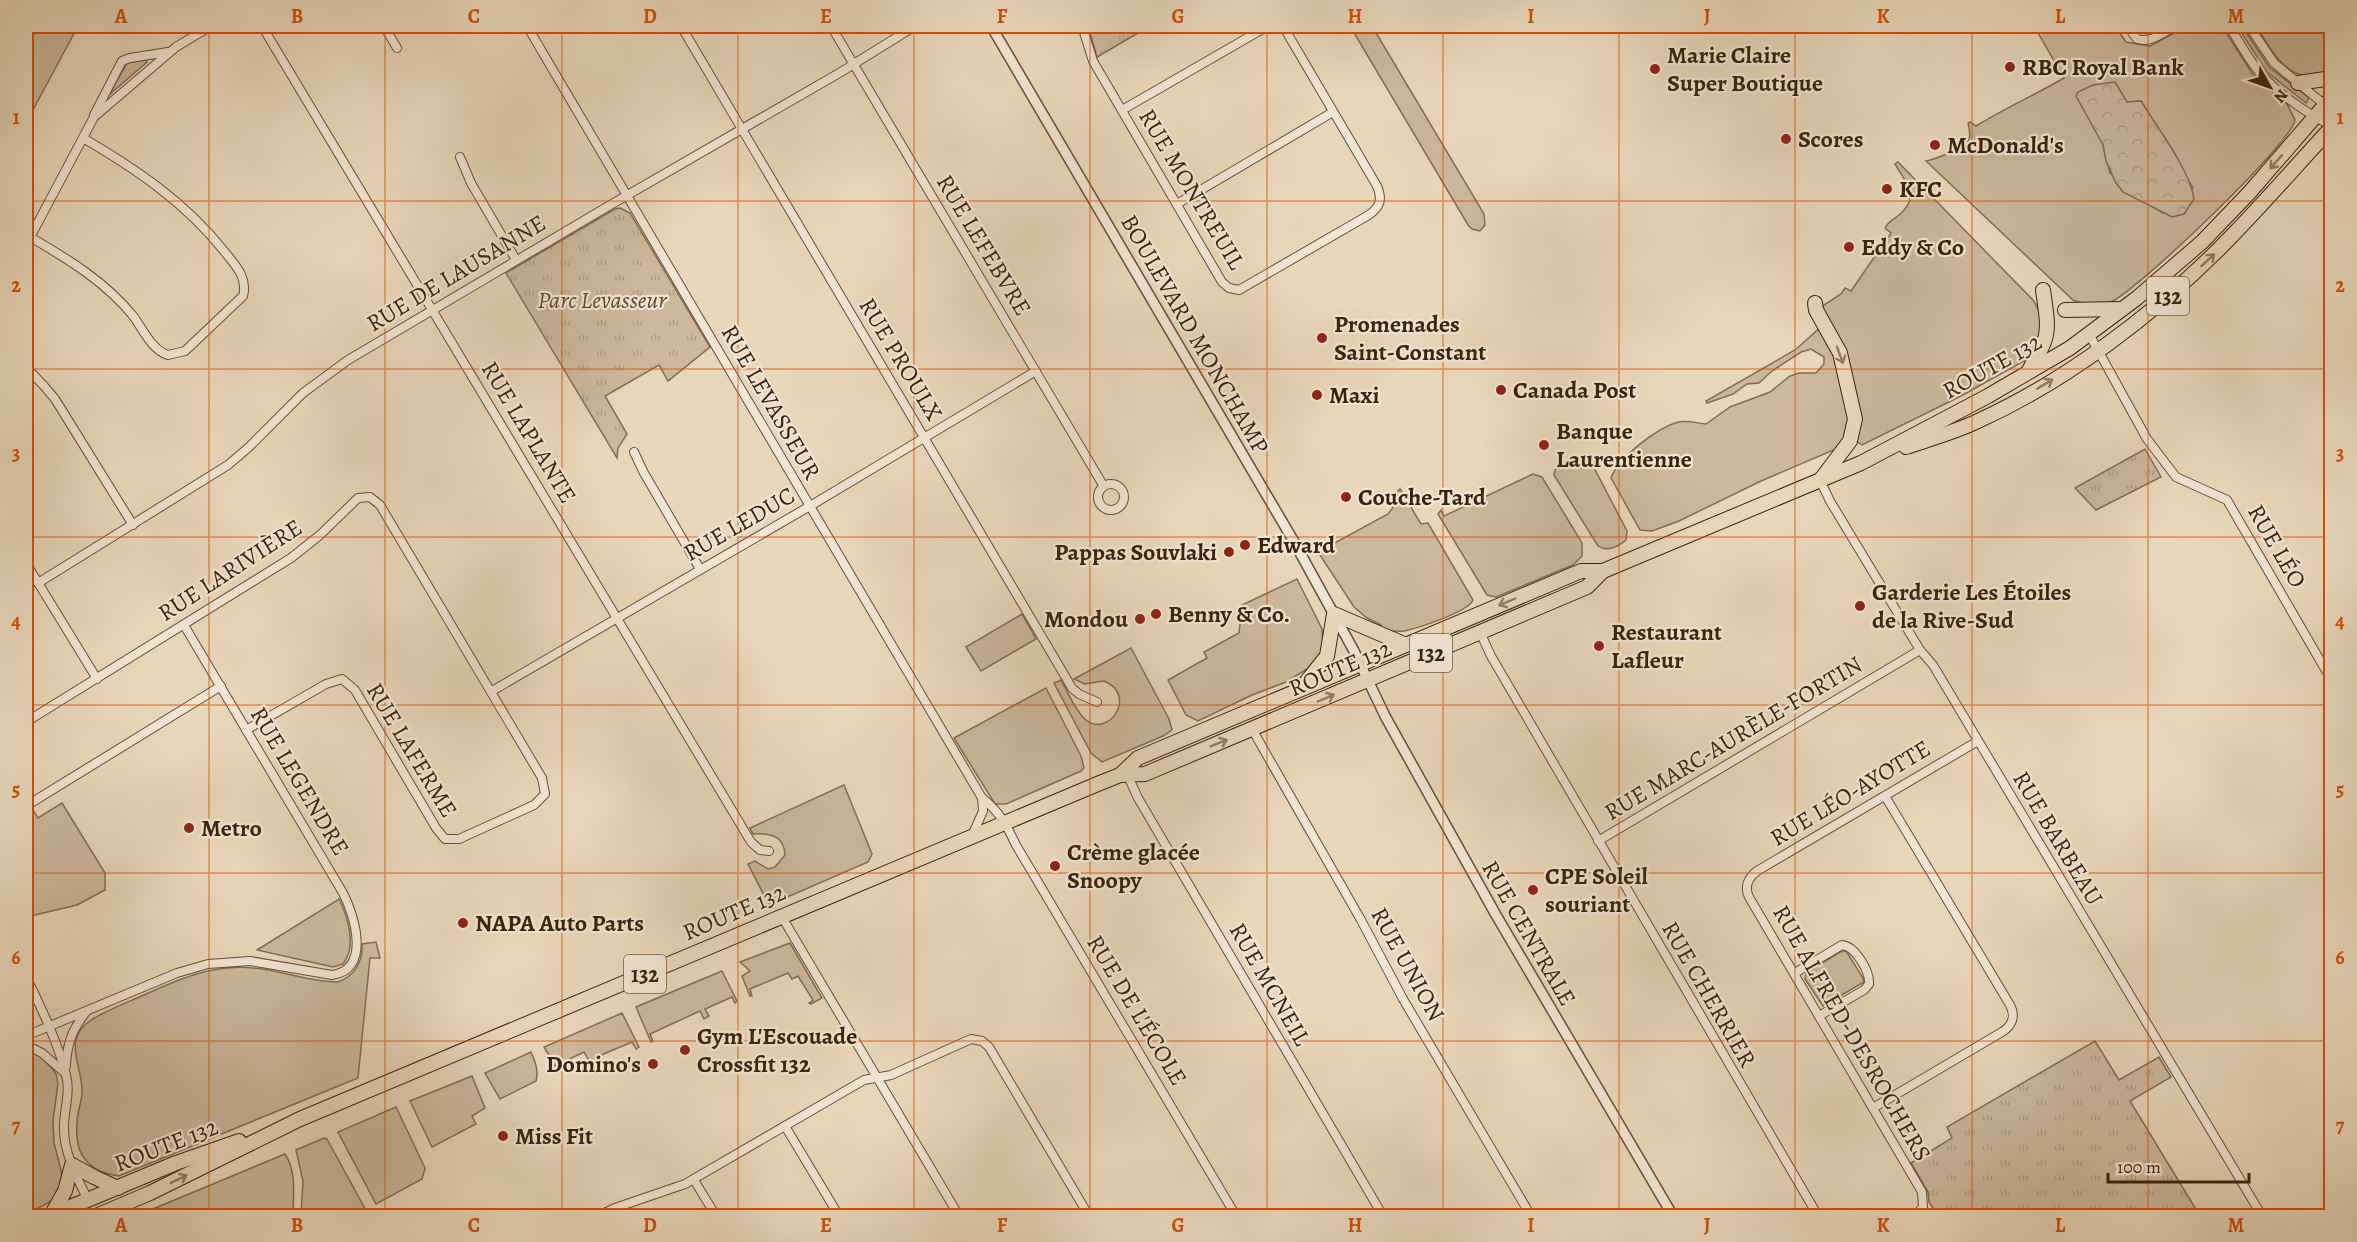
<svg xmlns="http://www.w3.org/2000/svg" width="2357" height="1242" viewBox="0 0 2357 1242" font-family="Alegreya,serif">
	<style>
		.grass { fill: #ccb89d; stroke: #846d54; stroke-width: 1.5; fill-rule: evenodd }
		.forest { fill: url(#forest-crowns); stroke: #846d54; stroke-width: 1.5 }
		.park { fill: url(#park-tufts); stroke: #846d54; stroke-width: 1.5 }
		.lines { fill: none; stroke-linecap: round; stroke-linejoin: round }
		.minor-casing { stroke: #674f37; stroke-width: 10 }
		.tertiary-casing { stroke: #674f37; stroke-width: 12 }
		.trunk-casing { stroke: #3c220b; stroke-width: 16 }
		.minor { stroke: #f1e5d3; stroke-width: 8 }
		.tertiary { stroke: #f1e5d3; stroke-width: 9 }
		.trunk { stroke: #e9d7bb; stroke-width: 14 }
		.oneway { stroke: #927c63 }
		.grid { fill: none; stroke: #ce510c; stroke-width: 1.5; stroke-opacity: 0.55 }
		.poi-dot { fill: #8f2418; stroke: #f1e5d3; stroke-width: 2 }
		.labels { text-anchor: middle; stroke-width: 4.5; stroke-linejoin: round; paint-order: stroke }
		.shield { fill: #f1e5d3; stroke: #725c47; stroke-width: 1.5 }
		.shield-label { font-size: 22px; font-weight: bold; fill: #3c220b }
		.poi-label { font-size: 24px; font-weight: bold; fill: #3c220b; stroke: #f1e5d3; text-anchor: start }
		.street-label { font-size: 24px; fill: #3c220b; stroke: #f1e5d3 }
		.park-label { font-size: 24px; font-style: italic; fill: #604830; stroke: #f1e5d3 }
		.neatline { fill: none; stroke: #ce510c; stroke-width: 2 }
		.grid-label { font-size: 20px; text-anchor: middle; font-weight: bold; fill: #ce510c }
	</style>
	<defs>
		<pattern id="forest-crowns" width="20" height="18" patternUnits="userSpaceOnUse" patternTransform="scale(1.5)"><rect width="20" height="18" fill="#ccb89d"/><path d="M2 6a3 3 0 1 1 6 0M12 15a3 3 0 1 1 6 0" fill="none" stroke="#b09e86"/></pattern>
		<pattern id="park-tufts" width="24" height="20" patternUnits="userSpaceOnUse" patternTransform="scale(1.5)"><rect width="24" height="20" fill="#ccb89d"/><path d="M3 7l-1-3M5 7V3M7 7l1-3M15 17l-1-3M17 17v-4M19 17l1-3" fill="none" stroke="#b09e86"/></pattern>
	</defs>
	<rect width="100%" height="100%" fill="#e9d7bb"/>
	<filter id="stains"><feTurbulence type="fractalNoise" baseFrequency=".00333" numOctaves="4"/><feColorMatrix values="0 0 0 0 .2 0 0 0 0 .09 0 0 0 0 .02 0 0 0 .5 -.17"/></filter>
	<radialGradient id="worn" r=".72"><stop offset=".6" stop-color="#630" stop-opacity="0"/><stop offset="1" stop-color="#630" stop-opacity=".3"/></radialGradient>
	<g class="grass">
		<polygon points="26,26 78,26 26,123"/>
		<polygon points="1350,26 1372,26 1484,214 1485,225 1480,231 1472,229 1468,225"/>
		<path d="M2034,26H2115L2126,42L2150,46L2187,26H2222L2253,75L2287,104L2295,120C2292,143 2134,294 2109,303C2098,306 2082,304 2073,300L1926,161C1935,159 1964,149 1969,139C1971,134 1969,128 1968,123L1970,122L1976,126C2005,108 2035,95 2064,78ZM2141,101L2193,188L2163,213L2143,200L2110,173L2103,145L2127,102Z"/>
		<polygon points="2237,26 2242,26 2269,67 2309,98 2306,103 2267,72"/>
		<path d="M2256,26H2331V72C2324,73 2315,76 2307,76C2282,74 2268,44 2256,26Z"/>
		<polygon points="146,60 147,62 109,95 127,63"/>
		<path d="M1898,162L2033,300C2046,319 2044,345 2026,360L1961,396L1862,445L1855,440L1859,430L1821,307L1841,294L1845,288L1851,291L1891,233L1885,228C1888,222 1894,219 1899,215C1921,197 1906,183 1895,164Z"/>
		<path d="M1821,327L1831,346L1850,417L1846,437L1836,449L1761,481L1679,521L1652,531L1640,530L1611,478C1619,457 1657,428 1678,422C1687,420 1697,423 1706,424L1730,407L1770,392L1790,376L1799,373H1816L1824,364V357L1811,349L1801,352L1772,371L1759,383L1747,384L1733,394L1707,403L1706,401L1795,350Z"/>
		<path d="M1581,455L1591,462L1627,531L1626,540C1618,547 1607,552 1598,546L1554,475L1556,467Z"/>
		<polygon points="1533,474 1542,477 1582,543 1582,556 1573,565 1496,597 1487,595 1438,514 1441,510 1444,516"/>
		<path d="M1400,489L1421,524L1428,523L1473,600C1468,612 1418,628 1404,631C1395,632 1388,631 1380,628L1381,625L1367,618L1354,607L1318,552L1388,514L1394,506L1391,498Z"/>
		<polygon points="1297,579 1322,629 1323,650 1312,666 1286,682 1252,695 1198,721 1186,715 1168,680 1207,658 1204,652 1239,633 1242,605"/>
		<polygon points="1022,614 1036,639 981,671 966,647"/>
		<path d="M1131,648L1169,719L1172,730L1163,736L1102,762L1091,753L1054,683L1061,680C1068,692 1075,711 1086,720C1109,738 1138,695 1104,681L1085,684L1074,679Z"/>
		<polygon points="1046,688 1081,756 1084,768 1081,771 1006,804 995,804 954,738"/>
		<path d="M844,785L872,854L868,862L769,905L748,864L755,861L768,869L775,867L785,855C784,835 770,833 753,834L750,828Z"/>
		<polygon points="62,803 105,873 105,890 77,905 26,917 26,812 32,808 38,818"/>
		<path d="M339,899C348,917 357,946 343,964L333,967L257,950Z"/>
		<path d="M376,942L380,958H370L358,1078L119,1176C88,1172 74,1154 77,1123C77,1112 82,1102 82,1092C83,1066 61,1040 91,1020C107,1010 126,1003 144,995C179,979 213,964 253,968C281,970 309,982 338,982C355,976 363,961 362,944Z"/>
		<polygon points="790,943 822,998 811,1004 809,1003 813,1000 798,976 792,979 788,973 750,989 752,996 750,996 742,976 750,971 740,962"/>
		<polygon points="1846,951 1863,978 1864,982 1823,1006 1805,979 1806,973 1840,952"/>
		<polygon points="722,971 737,1001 735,1003 732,997 705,1009 709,1016 704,1019 700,1011 650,1034 653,1041 651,1042 636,1007"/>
		<polygon points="622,1013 639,1047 636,1049 632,1042 599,1056 602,1064 593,1068 584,1052 555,1066 544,1047"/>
		<polygon points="26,1050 36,1053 51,1067 56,1074 58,1083 53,1121 54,1143 63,1178 55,1199 26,1215"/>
		<path d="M531,1052C535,1061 539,1071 536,1081L500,1099L485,1073Z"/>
		<polygon points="472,1076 485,1108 472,1116 476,1124 432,1147 410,1101"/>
		<polygon points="396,1107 425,1168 422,1179 376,1204 338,1132"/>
		<polygon points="324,1138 327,1139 369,1216 301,1216 303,1181 296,1150"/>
		<path d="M285,1154C297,1172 293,1195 293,1216H136Z"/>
	</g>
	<path class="forest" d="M2115,82L2127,102L2141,101C2157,127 2190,170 2194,199L2184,214L2172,217L2123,192L2116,183L2106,161L2103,145L2076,96L2078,92L2093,85Z"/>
	<g class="park">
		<polygon points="1088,26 1150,26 1097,57"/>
		<polygon points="620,208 630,213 710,347 668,381 659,365 605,396 627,434 618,448 617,458 506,273 615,209"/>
		<polygon points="2145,449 2161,477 2096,510 2075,488"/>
		<polygon points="2095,1041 2119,1080 2159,1057 2171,1077 2130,1101 2200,1216 1938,1216 1929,1202 1928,1192 1911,1163 1952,1138 1947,1127"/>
	</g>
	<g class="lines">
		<g class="minor-casing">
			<g id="minor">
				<polyline points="262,26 751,842 760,850 769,851"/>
				<polyline points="384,26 397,48"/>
				<polyline points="527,26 982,798 983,811 972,836"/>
				<polyline points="681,26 1072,688 1079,694 1097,702"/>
				<polyline points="831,26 1103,485"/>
				<path d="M1082,26L1093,61L1222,282L1229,288L1239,290L1367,216C1380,208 1383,200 1377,186L1283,26"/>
				<path d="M2127,26L2137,39C2151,43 2163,33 2175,26"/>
				<path d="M2229,26C2239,41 2248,59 2260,73C2277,93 2308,114 2332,126"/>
				<polyline points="2249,26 2274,63 2325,105 2332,125"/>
				<polyline points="1122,110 1268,26"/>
				<polyline points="94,115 122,61 130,58 168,52"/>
				<polyline points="460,157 471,183 516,260"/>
				<polyline points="1177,204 1333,112"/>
				<path d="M30,237C68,259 106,282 134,317C143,330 152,350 168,355L185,351L243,296C248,277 235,265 224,251C185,202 136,169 83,138"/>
				<polyline points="26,245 94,117 176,47 211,26"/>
				<polyline points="2089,334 2147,439 2176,477 2227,500 2332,681"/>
				<polyline points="26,367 44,386 55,399 133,525"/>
				<polyline points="634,452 644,473 700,569"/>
				<polyline points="1820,480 1830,501 1920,650 1933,665 2262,1216"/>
				<circle cx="1111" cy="497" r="13"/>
				<polyline points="26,563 97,679"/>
				<polyline points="38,583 228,465 249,447 303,393 348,360 612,204 841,72 915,26"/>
				<polyline points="1480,632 1491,656 1818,1216"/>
				<polyline points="492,691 810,506 1036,371"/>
				<polyline points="26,722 291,558 320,535 358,498 370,497 380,505 542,778 545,794 534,805 459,839 445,839 436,828 355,690 342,679 326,684 246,730"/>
				<polyline points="1252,729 1361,920 1403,999 1531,1216"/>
				<polyline points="1127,774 1138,798 1383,1216"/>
				<path d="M982,798C1000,812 1007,826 1016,845L1236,1216"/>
				<polyline points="26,806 221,686"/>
				<polyline points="1598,841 1920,650"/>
				<polyline points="782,917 959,1216"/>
				<path d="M1795,973L1842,945C1855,946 1870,971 1869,984L1864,990L1819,1016"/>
				<path d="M26,977C39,1002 62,1052 67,1080C70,1095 64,1110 64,1126C63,1152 77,1178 88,1200"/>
				<path d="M26,1036L177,973L208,964L250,961L332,975C371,970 355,916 343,893L184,625"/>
				<polyline points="26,1045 42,1053 65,1073"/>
				<path d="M66,1066C67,1043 72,1030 86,1012"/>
				<path d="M1873,1108L2002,1032C2012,1026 2016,1016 2010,1005L1885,796"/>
				<polyline points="785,1126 839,1216"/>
				<polyline points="694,1180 716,1216"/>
				<polyline points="598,1216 615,1208 685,1184 864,1080 891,1075 971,1039 982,1041 989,1047 1089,1216"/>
				<path d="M1915,1216L1923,1207L1922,1192L1749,897C1744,887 1748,878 1757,871L1978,741"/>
			</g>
		</g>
		<g class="tertiary-casing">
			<polyline id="tertiary" points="991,26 1293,540 1354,651 1385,716 1496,915 1673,1216"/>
		</g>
		<g class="trunk-casing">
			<g id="trunk">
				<polyline points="2298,83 2332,78"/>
				<polyline points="1815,303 1816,310 1840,353 1855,419 1850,441 1822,478"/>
				<polyline points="2065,310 2122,309"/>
				<path d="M2028,372C2051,334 2049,333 2043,290"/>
				<path d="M1906,447C1930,439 1955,432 1978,421C2066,381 2153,315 2221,247C2259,209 2295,167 2332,127"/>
				<polyline points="1303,686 1327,656 1334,614 1404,644"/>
				<polyline points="1120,775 1138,758 1581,571 1603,571 1861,463 1988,396 2070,348 2137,298 2202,242 2249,193 2332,97"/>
				<polyline points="49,1216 176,1163 239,1141"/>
				<polyline points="51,1216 65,1191 72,1165 94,1177 118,1188"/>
				<polyline points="96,1216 150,1193 300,1119 1100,783 1120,775 1145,774 1587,587 1603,571"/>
			</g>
		</g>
		<use href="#minor" class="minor"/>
		<use href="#tertiary" class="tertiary"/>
		<use href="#trunk" class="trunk"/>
	</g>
	<defs><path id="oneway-shaft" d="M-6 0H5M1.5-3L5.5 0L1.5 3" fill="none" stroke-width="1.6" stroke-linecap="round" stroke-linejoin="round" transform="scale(1.5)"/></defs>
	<g class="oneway">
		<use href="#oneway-shaft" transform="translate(2276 162) rotate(131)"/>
		<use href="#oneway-shaft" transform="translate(2208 260) rotate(-43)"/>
		<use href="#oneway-shaft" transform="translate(1840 355) rotate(70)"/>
		<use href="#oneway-shaft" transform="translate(2045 384) rotate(-31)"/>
		<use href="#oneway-shaft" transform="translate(1507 602) rotate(157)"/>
		<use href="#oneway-shaft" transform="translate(1326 698) rotate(-23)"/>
		<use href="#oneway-shaft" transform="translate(1219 743) rotate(-22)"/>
		<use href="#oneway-shaft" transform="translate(179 1179) rotate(-26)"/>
	</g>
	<path class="grid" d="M209,26V1216M385,26V1216M562,26V1216M738,26V1216M914,26V1216M1090,26V1216M1267,26V1216M1443,26V1216M1619,26V1216M1795,26V1216M1972,26V1216M2148,26V1216M26,201H2332M26,369H2332M26,537H2332M26,705H2332M26,873H2332M26,1041H2332"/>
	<g class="poi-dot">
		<circle cx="2010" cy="67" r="6"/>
		<circle cx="1655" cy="69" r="6"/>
		<circle cx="1786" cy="139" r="6"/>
		<circle cx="1935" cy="145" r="6"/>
		<circle cx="1887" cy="189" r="6"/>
		<circle cx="1849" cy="247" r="6"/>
		<circle cx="1322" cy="338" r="6"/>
		<circle cx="1501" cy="390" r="6"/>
		<circle cx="1317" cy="395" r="6"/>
		<circle cx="1544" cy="445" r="6"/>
		<circle cx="1346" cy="497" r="6"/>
		<circle cx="1245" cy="545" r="6"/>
		<circle cx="1229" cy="552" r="6"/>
		<circle cx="1860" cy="606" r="6"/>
		<circle cx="1156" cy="614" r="6"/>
		<circle cx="1140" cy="619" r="6"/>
		<circle cx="1599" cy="646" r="6"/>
		<circle cx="189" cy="828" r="6"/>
		<circle cx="1055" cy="866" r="6"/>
		<circle cx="1533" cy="890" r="6"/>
		<circle cx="463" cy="923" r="6"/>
		<circle cx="685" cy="1050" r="6"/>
		<circle cx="653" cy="1064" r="6"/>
		<circle cx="503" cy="1136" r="6"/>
	</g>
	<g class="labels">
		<g class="shield">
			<rect x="2147" y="277" width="42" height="38" rx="4.5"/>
			<rect x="1410" y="634" width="42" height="38" rx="4.5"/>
			<rect x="624" y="955" width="42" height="38" rx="4.5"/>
		</g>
		<g class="shield-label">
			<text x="2168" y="304">132</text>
			<text x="1431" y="661">132</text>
			<text x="645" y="982">132</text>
		</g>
		<g class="poi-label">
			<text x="1667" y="63">Marie Claire<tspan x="1667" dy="28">Super Boutique</tspan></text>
			<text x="2022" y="75">RBC Royal Bank</text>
			<text x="1798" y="147">Scores</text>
			<text x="1947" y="153">McDonald's</text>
			<text x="1899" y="197">KFC</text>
			<text x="1861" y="255">Eddy &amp; Co</text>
			<text x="1334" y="332">Promenades<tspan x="1334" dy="28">Saint-Constant</tspan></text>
			<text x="1513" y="398">Canada Post</text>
			<text x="1329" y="403">Maxi</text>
			<text x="1556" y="439">Banque<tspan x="1556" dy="28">Laurentienne</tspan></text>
			<text x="1358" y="505">Couche-Tard</text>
			<text x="1257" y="553">Edward</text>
			<text x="1217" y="560" text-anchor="end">Pappas Souvlaki</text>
			<text x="1872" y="600">Garderie Les Étoiles<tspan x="1872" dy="28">de la Rive-Sud</tspan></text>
			<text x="1168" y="622">Benny &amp; Co.</text>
			<text x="1128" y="627" text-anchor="end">Mondou</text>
			<text x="1611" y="640">Restaurant<tspan x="1611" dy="28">Lafleur</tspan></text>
			<text x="201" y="836">Metro</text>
			<text x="1067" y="860">Crème glacée<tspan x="1067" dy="28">Snoopy</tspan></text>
			<text x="1545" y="884">CPE Soleil<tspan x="1545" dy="28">souriant</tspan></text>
			<text x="475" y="931">NAPA Auto Parts</text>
			<text x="697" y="1044">Gym L'Escouade<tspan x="697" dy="28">Crossfit 132</tspan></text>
			<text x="641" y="1072" text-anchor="end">Domino's</text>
			<text x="515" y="1144">Miss Fit</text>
		</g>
		<g class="street-label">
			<text transform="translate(1192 189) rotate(59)" y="8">RUE MONTREUIL</text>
			<text transform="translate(984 245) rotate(59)" y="8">RUE LEFEBVRE</text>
			<text transform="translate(456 273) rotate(-31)" y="8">RUE DE LAUSANNE</text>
			<text transform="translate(1195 334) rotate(60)" y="8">BOULEVARD MONCHAMP</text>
			<text transform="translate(901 359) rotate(59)" y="8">RUE PROULX</text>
			<text transform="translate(1992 366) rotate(-29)" y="8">ROUTE 132</text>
			<text transform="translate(771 402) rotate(60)" y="8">RUE LEVASSEUR</text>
			<text transform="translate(529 432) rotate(59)" y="8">RUE LAPLANTE</text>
			<text transform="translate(739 524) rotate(-30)" y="8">RUE LEDUC</text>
			<text transform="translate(2277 546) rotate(60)" y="8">RUE LÉO</text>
			<text transform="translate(230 570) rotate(-33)" y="8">RUE LARIVIÈRE</text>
			<text transform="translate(1340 668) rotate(-23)" y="8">ROUTE 132</text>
			<text transform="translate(1733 738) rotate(-31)" y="8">RUE MARC-AURÈLE-FORTIN</text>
			<text transform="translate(412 750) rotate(59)" y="8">RUE LAFERME</text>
			<text transform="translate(300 781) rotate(59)" y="8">RUE LEGENDRE</text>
			<text transform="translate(1850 793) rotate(-31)" y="8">RUE LÉO-AYOTTE</text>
			<text transform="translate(2058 838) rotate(59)" y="8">RUE BARBEAU</text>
			<text transform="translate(734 912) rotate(-23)" y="8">ROUTE 132</text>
			<text transform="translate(1529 933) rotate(60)" y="8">RUE CENTRALE</text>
			<text transform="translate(1408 964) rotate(61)" y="8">RUE UNION</text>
			<text transform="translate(1270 984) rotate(60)" y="8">RUE MCNEIL</text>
			<text transform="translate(1709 994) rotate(60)" y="8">RUE CHERRIER</text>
			<text transform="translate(1137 1010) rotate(59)" y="8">RUE DE L'ÉCOLE</text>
			<text transform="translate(1852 1033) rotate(60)" y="8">RUE ALFRED-DESROCHERS</text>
			<text transform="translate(166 1145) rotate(-21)" y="8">ROUTE 132</text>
		</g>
		<g class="park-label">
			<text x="602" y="308">Parc Levasseur</text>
		</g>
	</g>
	<rect width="2357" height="1242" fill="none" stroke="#e9d7bb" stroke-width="66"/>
	<g transform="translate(2270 87) rotate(130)" stroke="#f1e5d3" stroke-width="4.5" paint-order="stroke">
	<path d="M0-4.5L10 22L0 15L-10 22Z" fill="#3c220b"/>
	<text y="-9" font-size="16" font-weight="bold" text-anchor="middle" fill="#3c220b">N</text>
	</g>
	<path d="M2108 1173v9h141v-9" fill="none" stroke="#3c220b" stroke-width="3"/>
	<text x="2117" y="1173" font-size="18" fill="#3c220b" stroke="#f1e5d3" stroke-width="4.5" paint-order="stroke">100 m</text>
	<rect x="33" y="33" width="2291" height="1176" class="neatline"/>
	<g class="grid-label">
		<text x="121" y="23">A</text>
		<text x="297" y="23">B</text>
		<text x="474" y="23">C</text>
		<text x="650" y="23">D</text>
		<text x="826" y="23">E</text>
		<text x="1002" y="23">F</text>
		<text x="1178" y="23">G</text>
		<text x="1355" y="23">H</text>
		<text x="1531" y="23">I</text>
		<text x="1707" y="23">J</text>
		<text x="1883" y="23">K</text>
		<text x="2060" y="23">L</text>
		<text x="2236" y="23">M</text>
		<text x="16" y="124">1</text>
		<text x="2340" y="124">1</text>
		<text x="16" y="292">2</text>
		<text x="2340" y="292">2</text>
		<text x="16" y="460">3</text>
		<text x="2340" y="460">3</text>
		<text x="16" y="628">4</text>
		<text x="2340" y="628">4</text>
		<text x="16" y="796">5</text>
		<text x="2340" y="796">5</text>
		<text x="16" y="964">6</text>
		<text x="2340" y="964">6</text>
		<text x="16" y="1132">7</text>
		<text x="2340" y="1132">7</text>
		<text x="121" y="1232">A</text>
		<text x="297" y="1232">B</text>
		<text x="474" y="1232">C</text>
		<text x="650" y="1232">D</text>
		<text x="826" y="1232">E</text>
		<text x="1002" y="1232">F</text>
		<text x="1178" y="1232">G</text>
		<text x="1355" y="1232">H</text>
		<text x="1531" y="1232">I</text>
		<text x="1707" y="1232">J</text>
		<text x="1883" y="1232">K</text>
		<text x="2060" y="1232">L</text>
		<text x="2236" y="1232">M</text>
	</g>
	<rect width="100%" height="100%" filter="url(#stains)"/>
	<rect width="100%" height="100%" fill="url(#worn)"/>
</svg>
